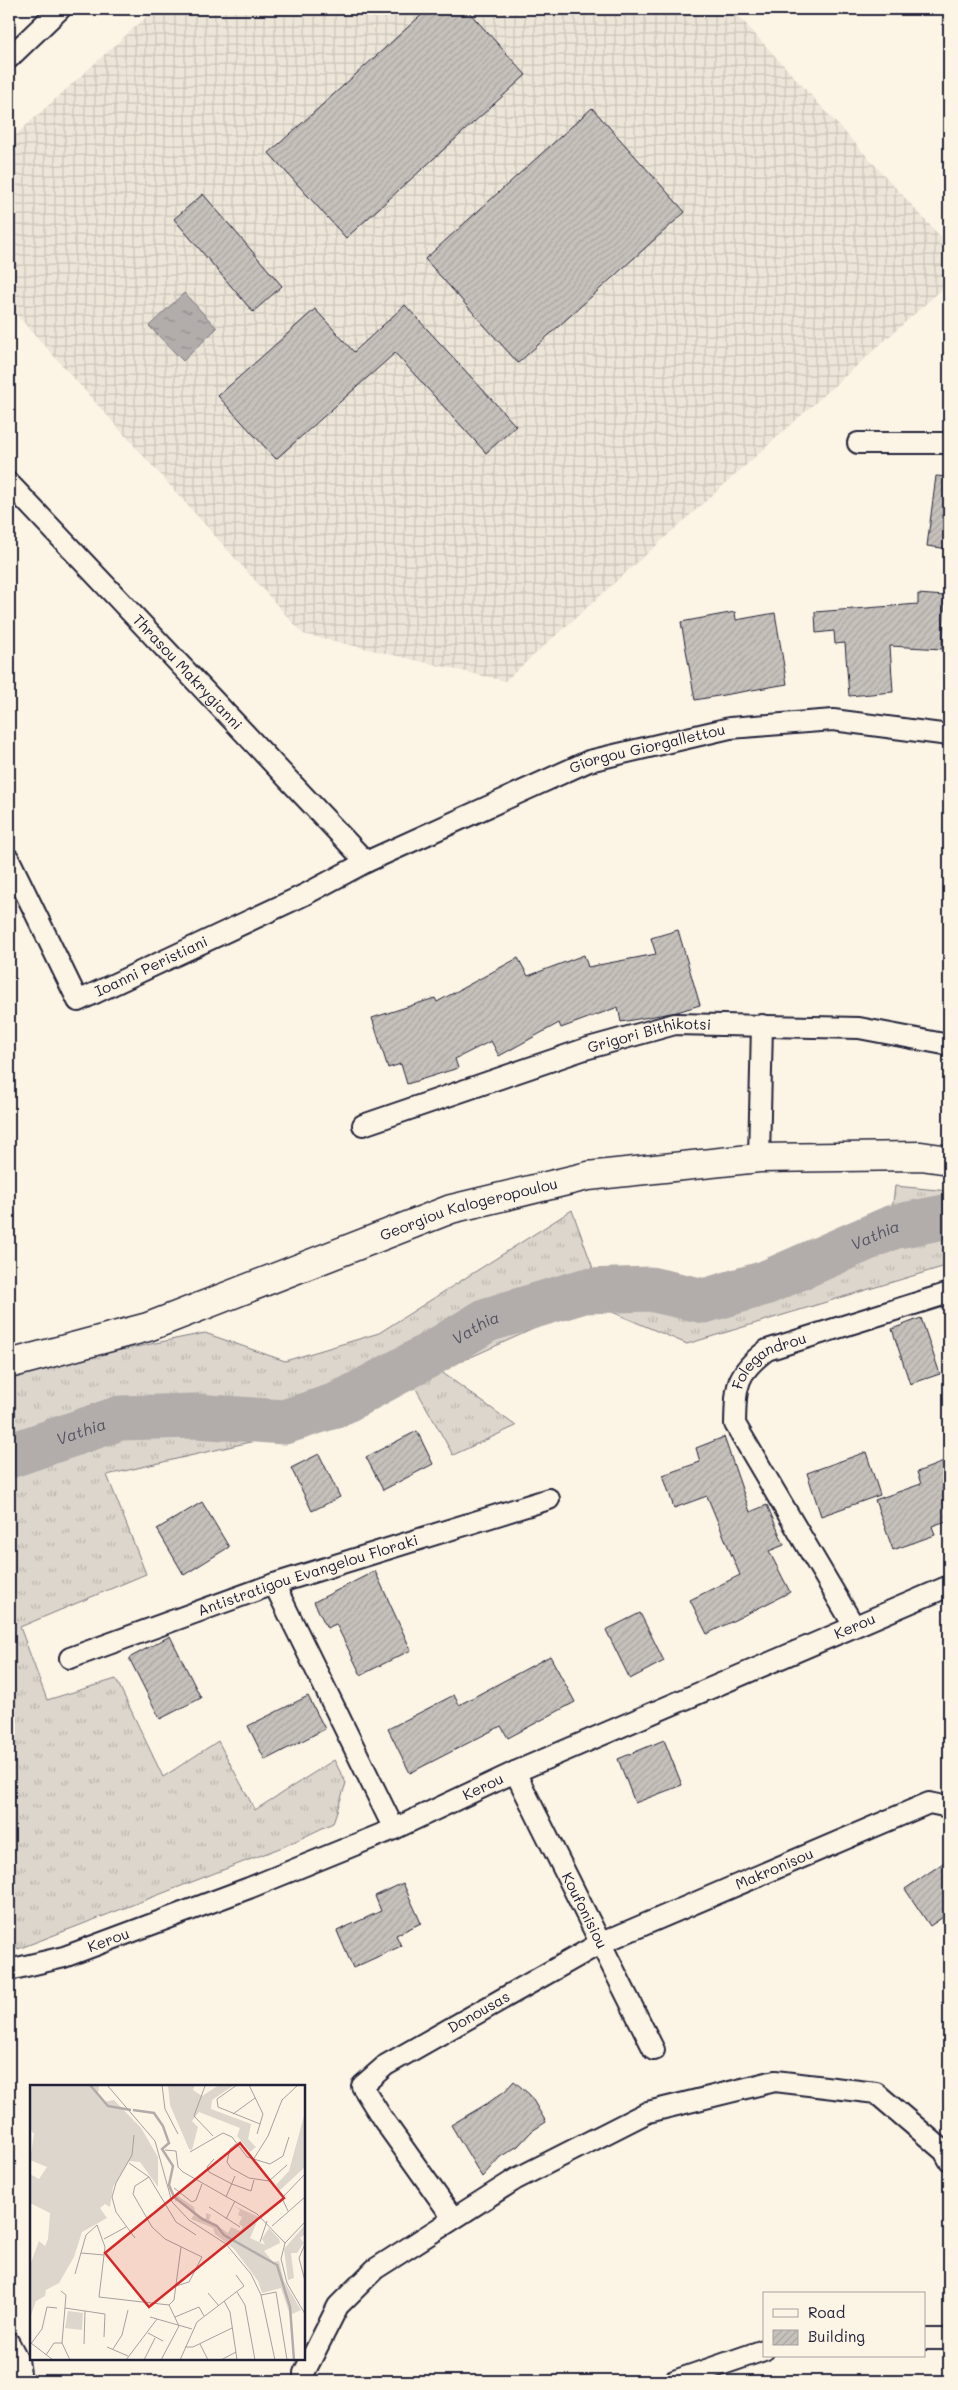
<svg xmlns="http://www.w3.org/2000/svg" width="958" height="2390" viewBox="0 0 958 2390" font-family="Mali,sans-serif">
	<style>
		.industrial { fill: url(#industrial-grid) }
		.grass { fill: url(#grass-tufts); stroke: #7f7c84 }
		.water { fill: url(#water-ripples); stroke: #78757e }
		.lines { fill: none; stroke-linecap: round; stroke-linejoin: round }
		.river { stroke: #b2adab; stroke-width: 45 }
		.building { fill: url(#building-hatch); stroke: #22223b }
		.street-casing { stroke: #22223b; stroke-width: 24 }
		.secondary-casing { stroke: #22223b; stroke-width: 31 }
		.street { stroke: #fcf5e5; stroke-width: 20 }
		.secondary { stroke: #fcf5e5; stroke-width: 28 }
		.labels { text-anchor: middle; stroke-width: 4; stroke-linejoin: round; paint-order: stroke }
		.street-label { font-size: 15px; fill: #22223b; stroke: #fcf5e5 }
		.water-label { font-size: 16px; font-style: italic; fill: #545362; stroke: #fcf5e5 }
		.inset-river { fill: none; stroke: #b2adab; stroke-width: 2.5 }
		.inset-road { fill: none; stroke: #a5a1a1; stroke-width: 1 }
		.view { fill: #d62828; fill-opacity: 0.15; stroke: #d62828; stroke-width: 2.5 }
		.inset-edge { fill: none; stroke: #22223b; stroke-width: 2.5 }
	</style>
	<defs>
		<pattern id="industrial-grid" width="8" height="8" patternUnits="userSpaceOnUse" patternTransform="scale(1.25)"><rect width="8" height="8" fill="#ece5d8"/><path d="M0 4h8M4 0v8" fill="none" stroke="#cac4ba"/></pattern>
		<pattern id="grass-tufts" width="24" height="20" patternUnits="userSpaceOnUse" patternTransform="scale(1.25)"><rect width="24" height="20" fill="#dcd6cc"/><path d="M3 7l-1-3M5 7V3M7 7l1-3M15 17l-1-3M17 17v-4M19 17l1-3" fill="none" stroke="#bcb7b0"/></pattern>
		<pattern id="water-ripples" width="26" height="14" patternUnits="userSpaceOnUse" patternTransform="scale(1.25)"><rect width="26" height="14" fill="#b2adab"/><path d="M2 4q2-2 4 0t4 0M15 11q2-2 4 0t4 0" fill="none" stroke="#908c8c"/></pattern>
		<pattern id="building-hatch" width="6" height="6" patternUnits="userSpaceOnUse" patternTransform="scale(1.25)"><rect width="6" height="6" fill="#c6c1bb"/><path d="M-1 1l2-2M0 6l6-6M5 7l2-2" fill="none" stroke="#aaa6a2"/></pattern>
	</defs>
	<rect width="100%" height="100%" fill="#fcf5e5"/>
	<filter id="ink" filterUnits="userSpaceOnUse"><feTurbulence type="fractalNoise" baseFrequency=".02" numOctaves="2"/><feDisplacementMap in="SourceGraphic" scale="10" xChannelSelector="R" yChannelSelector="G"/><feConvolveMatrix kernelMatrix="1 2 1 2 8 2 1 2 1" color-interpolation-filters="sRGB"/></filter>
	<g filter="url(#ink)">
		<polygon class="industrial" points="155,9 732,9 949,246 949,283 505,681 303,634 9,306 9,141"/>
		<polygon class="grass" points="895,1186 949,1191 949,1265 687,1344 591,1303 440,1371 516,1426 453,1455 415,1387 338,1428 250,1442 107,1475 146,1574 20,1627 47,1700 116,1679 163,1777 218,1741 255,1810 334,1760 346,1783 333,1823 285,1846 18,1949 9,1933 9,1378 101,1354 205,1333 285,1361 379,1333 572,1210 595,1274 709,1279 888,1243"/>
		<polygon class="water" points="184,293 217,328 183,361 149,326"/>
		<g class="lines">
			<path class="river" id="s1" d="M9,1456L120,1418L195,1416L284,1422L337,1405L424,1358L487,1320L584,1291L650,1289L704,1301L765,1283L893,1227L949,1216"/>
		</g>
		<g class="building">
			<polygon points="428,9 466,9 526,75 346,238 269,153"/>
			<polygon points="592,108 685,212 518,363 425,259"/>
			<polygon points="203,194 282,286 253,312 174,219"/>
			<polygon points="405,305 516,426 486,453 395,353 276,459 218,396 315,309 354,352"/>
			<polygon points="936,476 949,477 949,549 927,546"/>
			<polygon points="918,594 945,596 942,649 890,646 893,692 849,696 845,643 835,644 834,631 816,633 815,612 918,604"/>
			<polygon points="735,612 736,620 775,613 787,684 695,700 681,622"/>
			<polygon points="678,930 700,1005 677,1012 621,1022 618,1007 561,1028 559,1023 499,1056 491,1041 455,1059 458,1068 407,1084 401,1064 388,1068 372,1018 435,998 437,1002 518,958 528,976 584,955 588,967 656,954 651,938"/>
			<polygon points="921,1318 940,1374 910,1384 892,1329"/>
			<polygon points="417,1431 433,1464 383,1490 366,1457"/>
			<polygon points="724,1437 750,1512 767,1505 784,1545 769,1551 790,1592 707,1634 690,1600 740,1575 707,1496 674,1508 663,1475 700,1462 696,1448"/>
			<polygon points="866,1452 880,1495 821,1516 807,1473"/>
			<polygon points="319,1454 340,1497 312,1511 291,1468"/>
			<polygon points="949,1460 949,1520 932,1526 935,1535 893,1550 875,1500 921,1484 917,1472"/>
			<polygon points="202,1502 229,1547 184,1575 157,1529"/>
			<polygon points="375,1571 411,1650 361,1675 336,1624 327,1628 314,1602"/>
			<polygon points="640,1613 664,1661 630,1679 606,1630"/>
			<polygon points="170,1636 201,1698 160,1719 129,1658"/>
			<polygon points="550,1656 575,1702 508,1738 501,1726 410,1773 388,1729 454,1695 459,1705"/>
			<polygon points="308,1696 325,1729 265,1760 248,1726"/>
			<polygon points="664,1740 682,1785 635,1803 618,1759"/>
			<polygon points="949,1859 949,1913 930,1926 905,1889"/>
			<polygon points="403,1883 421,1923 396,1935 401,1946 353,1968 337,1931 381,1911 375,1896"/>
			<polygon points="514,2081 530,2095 546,2122 532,2131 518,2146 500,2157 482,2177 451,2125 488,2103 506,2090"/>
		</g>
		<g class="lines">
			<g class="street-casing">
				<g id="street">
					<polyline points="9,58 60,9"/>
					<polyline points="858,443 949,443"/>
					<path id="s2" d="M9,483L366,862"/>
					<path id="s3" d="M9,859L78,1001L306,894L366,862L589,761L730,728L833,720L949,735"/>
					<path id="s4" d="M363,1125L585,1049L675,1024L859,1028L949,1045"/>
					<polyline points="759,1158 762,1025"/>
					<polyline points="274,1584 394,1829"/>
					<path id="s5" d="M854,1626L735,1424C736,1386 735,1374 767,1350L949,1293"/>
					<path id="s6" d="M70,1658L274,1584L549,1499"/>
					<path id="s7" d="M515,1772L654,2050"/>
					<path id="s8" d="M9,1970L64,1957L249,1888L394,1829L515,1772L949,1586"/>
					<path id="s9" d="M453,2218L382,2118L362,2086L386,2065L599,1944L929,1803L949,1807"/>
					<polyline points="924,2339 949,2339"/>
					<polyline points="9,2343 18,2360 21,2381"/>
					<polyline points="304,2381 304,2373 338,2306 375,2269 516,2179 648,2112 775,2081 876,2093 944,2151 949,2160"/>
					<polyline points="674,2381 764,2350"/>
				</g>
			</g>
			<g class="secondary-casing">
				<g id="secondary">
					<path id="s10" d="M9,1364L148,1327L451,1209L588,1176L759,1158L921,1156L949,1160"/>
				</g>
			</g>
			<use href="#street" class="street"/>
			<use href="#secondary" class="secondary"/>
		</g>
	</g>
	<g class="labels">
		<g class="street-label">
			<text dy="5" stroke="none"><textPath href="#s2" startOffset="260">Thrasou Makrygianni</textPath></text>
			<text dy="5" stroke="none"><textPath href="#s3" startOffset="782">Giorgou Giorgallettou</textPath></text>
			<text dy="5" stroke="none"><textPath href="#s3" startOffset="239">Ioanni Peristiani</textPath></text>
			<text dy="5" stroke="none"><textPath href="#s4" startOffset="301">Grigori Bithikotsi</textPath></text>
			<text dy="5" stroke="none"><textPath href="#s10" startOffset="486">Georgiou Kalogeropoulou</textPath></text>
			<text dy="5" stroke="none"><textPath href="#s5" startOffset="315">Folegandrou</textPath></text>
			<text dy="5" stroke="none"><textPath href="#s6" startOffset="252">Antistratigou Evangelou Floraki</textPath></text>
			<text dy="5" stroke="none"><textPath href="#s8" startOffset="914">Kerou</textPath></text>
			<text dy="5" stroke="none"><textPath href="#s8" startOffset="509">Kerou</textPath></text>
			<text dy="5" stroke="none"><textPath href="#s9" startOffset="628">Makronisou</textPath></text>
			<text dy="5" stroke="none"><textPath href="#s7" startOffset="155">Koufonisiou</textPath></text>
			<text dy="5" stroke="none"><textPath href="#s8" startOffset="104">Kerou</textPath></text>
			<text dy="5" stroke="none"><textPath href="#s9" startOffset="299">Donousas</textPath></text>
		</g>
		<g class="water-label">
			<text dy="6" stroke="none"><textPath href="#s1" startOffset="916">Vathia</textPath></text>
			<text dy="6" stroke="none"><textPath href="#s1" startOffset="496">Vathia</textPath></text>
			<text dy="6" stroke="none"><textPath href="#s1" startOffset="76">Vathia</textPath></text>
		</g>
	</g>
	<g transform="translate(30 2085)">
		<rect width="275" height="275" fill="#fcf5e5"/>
		<path d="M0,0L69,1L68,8L74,17L84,15L111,43L128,72V102L110,77L99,76L83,102L80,122L75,119L70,123L77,133L52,147L44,172L29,198L16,205L15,211L6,216L0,233V180L9,156L15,161L18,154L20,128L0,118V89L9,94L17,82L0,75L4,49L0,44ZM138,0H165L163,5L172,11L189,0H204L182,15L181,24L221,39L218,54L226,62L220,67L207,51L210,43L169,27L162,36L168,42L162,65L159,64L140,20ZM275,27V82L249,106L246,100L259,86ZM145,109L164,122L166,129L176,134V128L181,130L179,135L198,148L201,142L210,146L213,142L209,139L212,132L208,130L210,125L204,121L229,132L220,153L235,160L232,154L239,143L249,154L250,158L234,166L243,177L249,176L254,196L271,225L260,230L251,203L232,208L228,196L204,164L185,149L183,143L161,134L164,130L149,115L145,117ZM275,140V149L270,153L274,158L267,168H261L264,193L258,195L254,164ZM38,226L53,228L52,245L35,243Z" fill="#dcd6cc"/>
		<path class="inset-river" d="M60,0L78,21L101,25M103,25L124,28L133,41L139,58L132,64L143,81L139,100L144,112L172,134L187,141L194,150L247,180L260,222L264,275"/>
		<path class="inset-road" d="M77,0L125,56L142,117L159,135L196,159L221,189L231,210L245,275M132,0L135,24L148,49M207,0L187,14L188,22L230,39M219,0L233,29L227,49M175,1L164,31L183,51M203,29L225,13M104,50L102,70L86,98L82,112L86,127L105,153M206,59L200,64L197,77L201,83L219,93L239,96L257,80M135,65L146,66L148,82L153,87L227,129L255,158M160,67L193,48L202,52L217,72L240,79L253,71L259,52M184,74L177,82L179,87L202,99L221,106L224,95M223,75L238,51L252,15L268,0M99,78L119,92L146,137L166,150M119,92L105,101L103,109L122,142L135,154L172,172L159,197L146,201M144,103L162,117L166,115L172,99M196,112L205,91M179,122L210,142M258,126L252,113L275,89M196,134L205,116M275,137L255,158L251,174L257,198L275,229M242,141L275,112M74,154L96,142M230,157L237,136M275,159L269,173L275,196M51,168L74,170M45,189L56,150L67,140L75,162L69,212L139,220M31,206L36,210L32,258L40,275M207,207L215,220L225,275M178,208L189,221M231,210L246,207L257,275M194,216L200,227L207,275M139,220L144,215L151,162M35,223L75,229L74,252M120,232L162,244M145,232L169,222L174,231M118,248L133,256M1,258L23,275M54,259L55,226M170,259L178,275M0,260L12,244L17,222L27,223M77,262L98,271M155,262H163L202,243M83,264L92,250L98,225M16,270L24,258H32M96,275L127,234M114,275L125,253M131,275L149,241L139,220M150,275L167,237L214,201L206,190M191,275L206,267"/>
		<path class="view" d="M210,58L254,113L119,222L75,168Z"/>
		<rect width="275" height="275" class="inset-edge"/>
	</g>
	<rect width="958" height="2390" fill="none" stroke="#fcf5e5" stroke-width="30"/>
	<rect x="15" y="15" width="928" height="2360" fill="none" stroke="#22223b" stroke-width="2" filter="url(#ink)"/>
	<rect x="763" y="2292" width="162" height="65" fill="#fcf5e5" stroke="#a5a1a1"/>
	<rect x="773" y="2309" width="25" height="8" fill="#fcf5e5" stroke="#a5a1a1"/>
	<text x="808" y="2318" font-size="15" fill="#22223b">Road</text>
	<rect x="773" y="2330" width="25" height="15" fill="url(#building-hatch)" stroke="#a5a1a1"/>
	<text x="808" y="2342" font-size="15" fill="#22223b">Building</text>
</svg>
